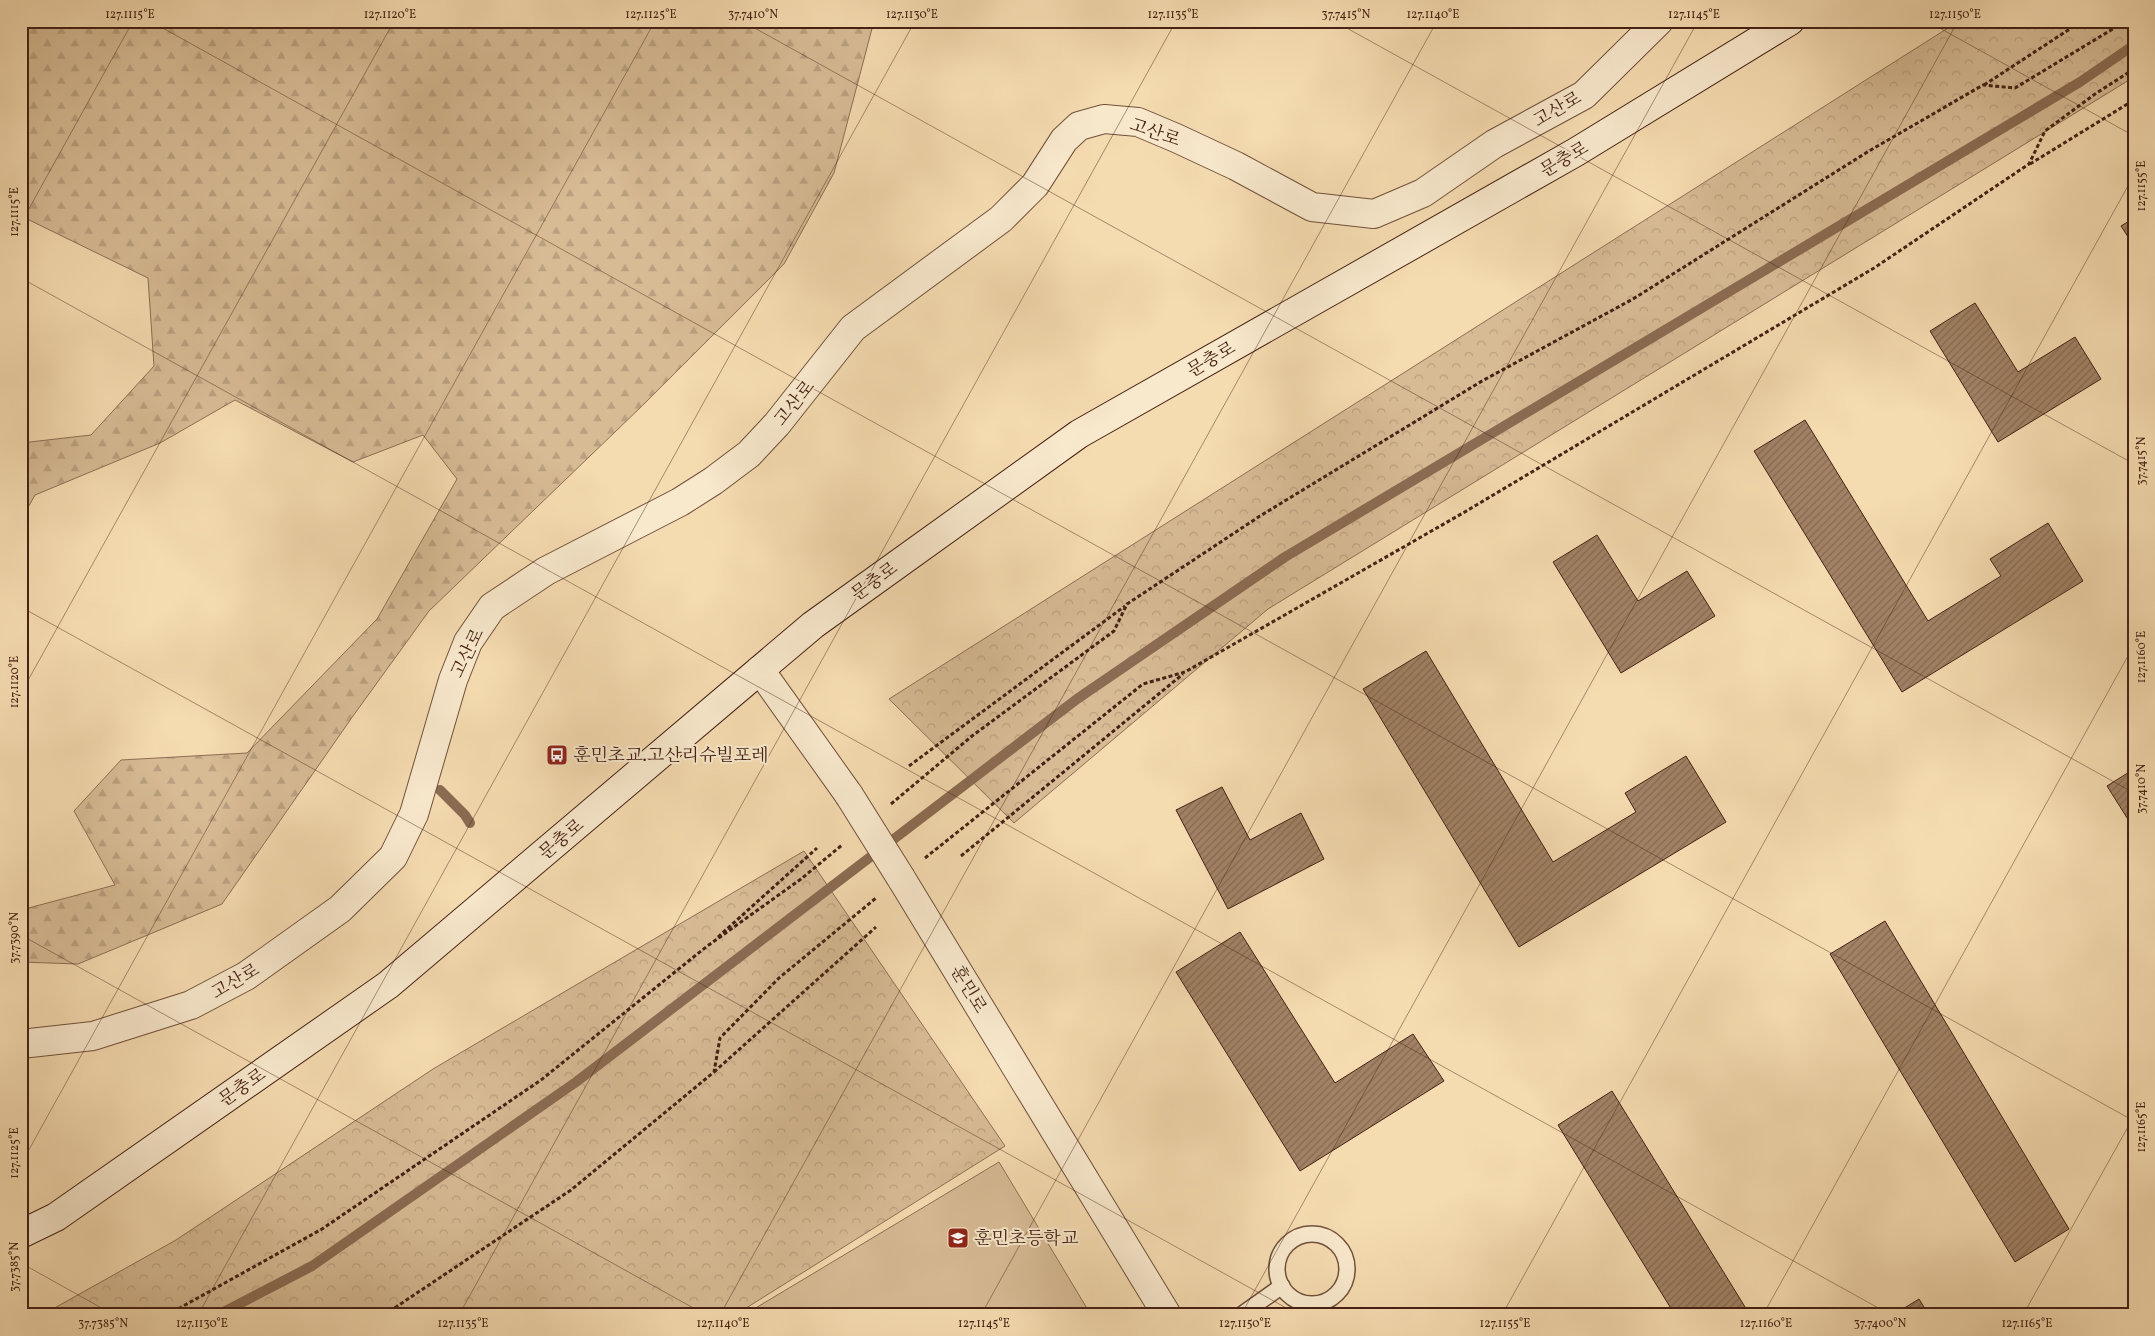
<svg xmlns="http://www.w3.org/2000/svg" width="2155" height="1336" viewBox="0 0 2155 1336" font-family="Vollkorn,'Noto Serif KR',serif">
	<style>
		.forest { fill: url(#forest-firs); stroke: #8e6e54 }
		.park { fill: url(#park-crowns); stroke: #8e6e54 }
		.pitch { fill: #d7bb95; stroke: #8e6e54 }
		.lines { fill: none; stroke-linecap: round; stroke-linejoin: round }
		.stream { stroke: #8b6b52; stroke-width: 10 }
		.building { fill: url(#building-hatch); stroke: #452114 }
		.lane-casing { stroke: #71503b; stroke-width: 18 }
		.street-casing { stroke: #71503b; stroke-width: 30 }
		.secondary-casing { stroke: #452114; stroke-width: 30 }
		.path { stroke: #452114; stroke-width: 3; stroke-dasharray: 4 2.5; stroke-linecap: butt }
		.lane { stroke: #f8e8cc; stroke-width: 15 }
		.street { stroke: #f8e8cc; stroke-width: 28 }
		.secondary { stroke: #f8e8cc; stroke-width: 28 }
		.street-bridge-casing { stroke: #71503b; stroke-width: 30; stroke-linecap: butt }
		.street-bridge { stroke: #f8e8cc; stroke-width: 28 }
		.ticks { fill: none; stroke: #452114; stroke-width: 1; stroke-opacity: 0.45 }
		.labels { text-anchor: middle; stroke-width: 4; stroke-linejoin: round; paint-order: stroke }
		.street-label { font-size: 18px; fill: #452114; stroke: #f8e8cc }
		.poi-label { font-size: 18px; fill: #452114; stroke: #f8e8cc; text-anchor: start }
		.neatline { fill: none; stroke: #452114; stroke-width: 2 }
		.ticks-label { font-size: 12px; text-anchor: middle; fill: #452114 }
	</style>
	<defs>
		<pattern id="forest-firs" width="22" height="20" patternUnits="userSpaceOnUse" patternTransform="scale(1.25)"><rect width="22" height="20" fill="#d7bb95"/><path d="M5 1l3.5 6h-7zM16 11l3.5 6h-7z" fill="#baa080"/></pattern>
		<pattern id="park-crowns" width="20" height="18" patternUnits="userSpaceOnUse" patternTransform="scale(1.25)"><rect width="20" height="18" fill="#d7bb95"/><path d="M2 6a3 3 0 1 1 6 0M12 15a3 3 0 1 1 6 0" fill="none" stroke="#baa080"/></pattern>
		<pattern id="building-hatch" width="6" height="6" patternUnits="userSpaceOnUse" patternTransform="scale(1.25)"><rect width="6" height="6" fill="#a18265"/><path d="M-1 1l2-2M0 6l6-6M5 7l2-2" fill="none" stroke="#856a52"/></pattern>
	</defs>
	<rect width="100%" height="100%" fill="#f5dbb0"/>
	<filter id="stains"><feTurbulence type="fractalNoise" baseFrequency=".004" numOctaves="4"/><feColorMatrix values="0 0 0 0 .2 0 0 0 0 .09 0 0 0 0 .02 0 0 0 .5 -.17"/></filter>
	<radialGradient id="worn" r=".72"><stop offset=".6" stop-color="#630" stop-opacity="0"/><stop offset="1" stop-color="#630" stop-opacity=".3"/></radialGradient>
	<polygon class="forest" points="21,21 874,21 834,173 784,264 642,406 429,611 353,716 222,904 78,964 21,962 21,910 115,885 74,811 121,760 247,753 377,619 457,479 423,435 353,462 235,400 160,443 35,495 21,520 21,443 91,435 154,366 148,278 21,216"/>
	<g class="park">
		<polygon points="1959,21 2134,21 2134,77 1268,609 1014,823 889,699"/>
		<polygon points="804,851 1005,1146 735,1315 42,1315 176,1240 433,1069"/>
	</g>
	<polygon class="pitch" points="999,1162 1091,1315 744,1315"/>
	<g class="lines">
		<g class="stream">
			<polyline points="440,790 465,815 470,823"/>
			<polyline points="218,1315 312,1266 576,1082 1077,699 1285,557 2080,82 2134,45"/>
		</g>
	</g>
	<g class="building">
		<polygon points="2134,218 2134,246 2121,226"/>
		<polygon points="1975,303 2018,372 2075,337 2101,379 1998,442 1930,331"/>
		<polygon points="1805,420 1928,621 2001,576 1990,559 2048,523 2083,581 1902,692 1754,451"/>
		<polygon points="1597,535 1638,601 1687,571 1715,616 1621,673 1553,562"/>
		<polygon points="1426,651 1553,862 1636,812 1625,793 1686,756 1726,822 1519,947 1363,689"/>
		<polygon points="2134,769 2134,829 2107,786"/>
		<polygon points="1222,787 1250,840 1301,813 1324,859 1228,909 1176,810"/>
		<polygon points="1885,921 2069,1229 2015,1262 1830,954"/>
		<polygon points="1240,932 1335,1083 1413,1034 1444,1081 1300,1171 1176,972"/>
		<polygon points="1612,1091 1750,1315 1675,1315 1558,1125"/>
		<polygon points="1919,1299 1929,1315 1893,1315"/>
	</g>
	<g class="lines">
		<g class="lane-casing">
			<g id="lane">
				<circle cx="1312" cy="1269" r="35"/>
				<polyline points="1241,1315 1282,1286"/>
			</g>
		</g>
		<g class="street-casing">
			<g id="street">
				<polyline points="760,670 849,795"/>
				<polyline points="901,878 1167,1315"/>
				<polyline points="21,1044 93,1036 191,1005 246,976 340,909 393,857 414,814 453,680 468,642 492,607 546,571 680,502 713,481 749,454 777,424 853,328 1001,219 1035,185 1064,140 1079,126 1104,119 1138,122 1176,138 1236,166 1312,207 1374,214 1423,193 1494,144 1584,95 1659,21"/>
			</g>
		</g>
		<g class="secondary-casing">
			<polyline id="secondary" points="21,1234 56,1217 388,985 813,625 1079,434 1576,152 1790,21"/>
		</g>
		<g class="path">
			<polyline points="1984,85 2082,21"/>
			<polyline points="2030,164 2134,100"/>
			<polyline points="909,766 1125,606"/>
			<polyline points="891,804 972,736 1114,631 1127,604 1260,516 1482,381 1633,299 1869,151 1983,85 2015,88 2126,21"/>
			<polyline points="961,856 1183,674"/>
			<polyline points="925,858 1143,684 1185,672 1463,513 1874,268 2029,164 2045,131 2095,94 2134,69"/>
			<polyline points="718,937 817,848"/>
			<polyline points="714,1072 876,927"/>
			<polyline points="167,1315 322,1229 541,1080 706,947 801,879 842,845"/>
			<polyline points="384,1315 571,1190 714,1072 720,1038 779,978 876,898"/>
		</g>
		<use href="#lane" class="lane"/>
		<use href="#street" class="street"/>
		<use href="#secondary" class="secondary"/>
		<g class="street-bridge-casing">
			<polyline id="street-bridge" points="849,795 901,878"/>
		</g>
		<use href="#street-bridge" class="street-bridge"/>
	</g>
	<path class="ticks" d="M150,21L2134,1121M742,21L2134,793M1334,21L2134,464M1927,21L2134,136M21,223L133,21M21,278L1891,1315M21,607L1299,1315M21,693L394,21M21,935L706,1315M21,1164L655,21M21,1263L114,1315M198,1315L915,21M459,1315L1176,21M720,1315L1437,21M981,1315L1698,21M1241,1315L1958,21M1502,1315L2134,175M1763,1315L2134,645M2023,1315L2134,1116"/>
	<defs>
		<g id="bus-square" transform="scale(1.125)"><rect x="-9" y="-9" width="18" height="18" rx="4" fill="#8f2418" stroke="#f8e8cc"/><path d="M-5-6H5V4H4V6H2V4H-2V6H-4V4H-5ZM-3.5-4V0h7V-4ZM-3.5 1.2v1.5H-2V1.2ZM2 1.2v1.5H3.5V1.2Z" fill="#fff"/></g>
		<g id="school-square" transform="scale(1.125)"><rect x="-9" y="-9" width="18" height="18" rx="4" fill="#8f2418" stroke="#f8e8cc"/><path d="M0-5L7-2L0 1L-7-2ZM-4 1L0 2.5L4 1V4Q0 6-4 4Z" fill="#fff"/></g>
	</defs>
	<g fill-rule="evenodd">
		<use href="#bus-square" x="557" y="755"/>
		<use href="#school-square" x="958" y="1238"/>
	</g>
	<g class="labels">
		<g class="street-label">
			<text transform="translate(1557 109) rotate(-30)" y="6">고산로</text>
			<text transform="translate(1155 132) rotate(19)" y="6">고산로</text>
			<text transform="translate(1564 159) rotate(-30)" y="6">문충로</text>
			<text transform="translate(1211 359) rotate(-30)" y="6">문충로</text>
			<text transform="translate(794 403) rotate(-51)" y="6">고산로</text>
			<text transform="translate(874 581) rotate(-36)" y="6">문충로</text>
			<text transform="translate(467 653) rotate(-64)" y="6">고산로</text>
			<text transform="translate(561 839) rotate(-40)" y="6">문충로</text>
			<text transform="translate(235 981) rotate(-30)" y="6">고산로</text>
			<text transform="translate(969 989) rotate(59)" y="6">훈민로</text>
			<text transform="translate(242 1087) rotate(-35)" y="6">문충로</text>
		</g>
		<g class="poi-label">
			<text x="573" y="761">훈민초교.고산리슈빌포레</text>
			<text x="974" y="1244">훈민초등학교</text>
		</g>
	</g>
	<rect width="2155" height="1336" fill="none" stroke="#f5dbb0" stroke-width="55"/>
	<rect x="28" y="28" width="2100" height="1280" class="neatline"/>
	<g class="ticks-label">
		<text x="130" y="18">127.1115°E</text>
		<text x="390" y="18">127.1120°E</text>
		<text x="651" y="18">127.1125°E</text>
		<text x="753" y="18">37.7410°N</text>
		<text x="912" y="18">127.1130°E</text>
		<text x="1173" y="18">127.1135°E</text>
		<text x="1346" y="18">37.7415°N</text>
		<text x="1433" y="18">127.1140°E</text>
		<text x="1694" y="18">127.1145°E</text>
		<text x="1955" y="18">127.1150°E</text>
		<text transform="translate(2141 186) rotate(-90)" y="4">127.1155°E</text>
		<text transform="translate(14 212) rotate(-90)" y="4">127.1115°E</text>
		<text transform="translate(2141 461) rotate(-90)" y="4">37.7415°N</text>
		<text transform="translate(2141 657) rotate(-90)" y="4">127.1160°E</text>
		<text transform="translate(14 682) rotate(-90)" y="4">127.1120°E</text>
		<text transform="translate(2141 789) rotate(-90)" y="4">37.7410°N</text>
		<text transform="translate(14 938) rotate(-90)" y="4">37.7390°N</text>
		<text transform="translate(2141 1127) rotate(-90)" y="4">127.1165°E</text>
		<text transform="translate(14 1153) rotate(-90)" y="4">127.1125°E</text>
		<text transform="translate(14 1267) rotate(-90)" y="4">37.7385°N</text>
		<text x="103" y="1327">37.7385°N</text>
		<text x="202" y="1327">127.1130°E</text>
		<text x="463" y="1327">127.1135°E</text>
		<text x="723" y="1327">127.1140°E</text>
		<text x="984" y="1327">127.1145°E</text>
		<text x="1245" y="1327">127.1150°E</text>
		<text x="1505" y="1327">127.1155°E</text>
		<text x="1766" y="1327">127.1160°E</text>
		<text x="1880" y="1327">37.7400°N</text>
		<text x="2027" y="1327">127.1165°E</text>
	</g>
	<rect width="100%" height="100%" filter="url(#stains)"/>
	<rect width="100%" height="100%" fill="url(#worn)"/>
</svg>
